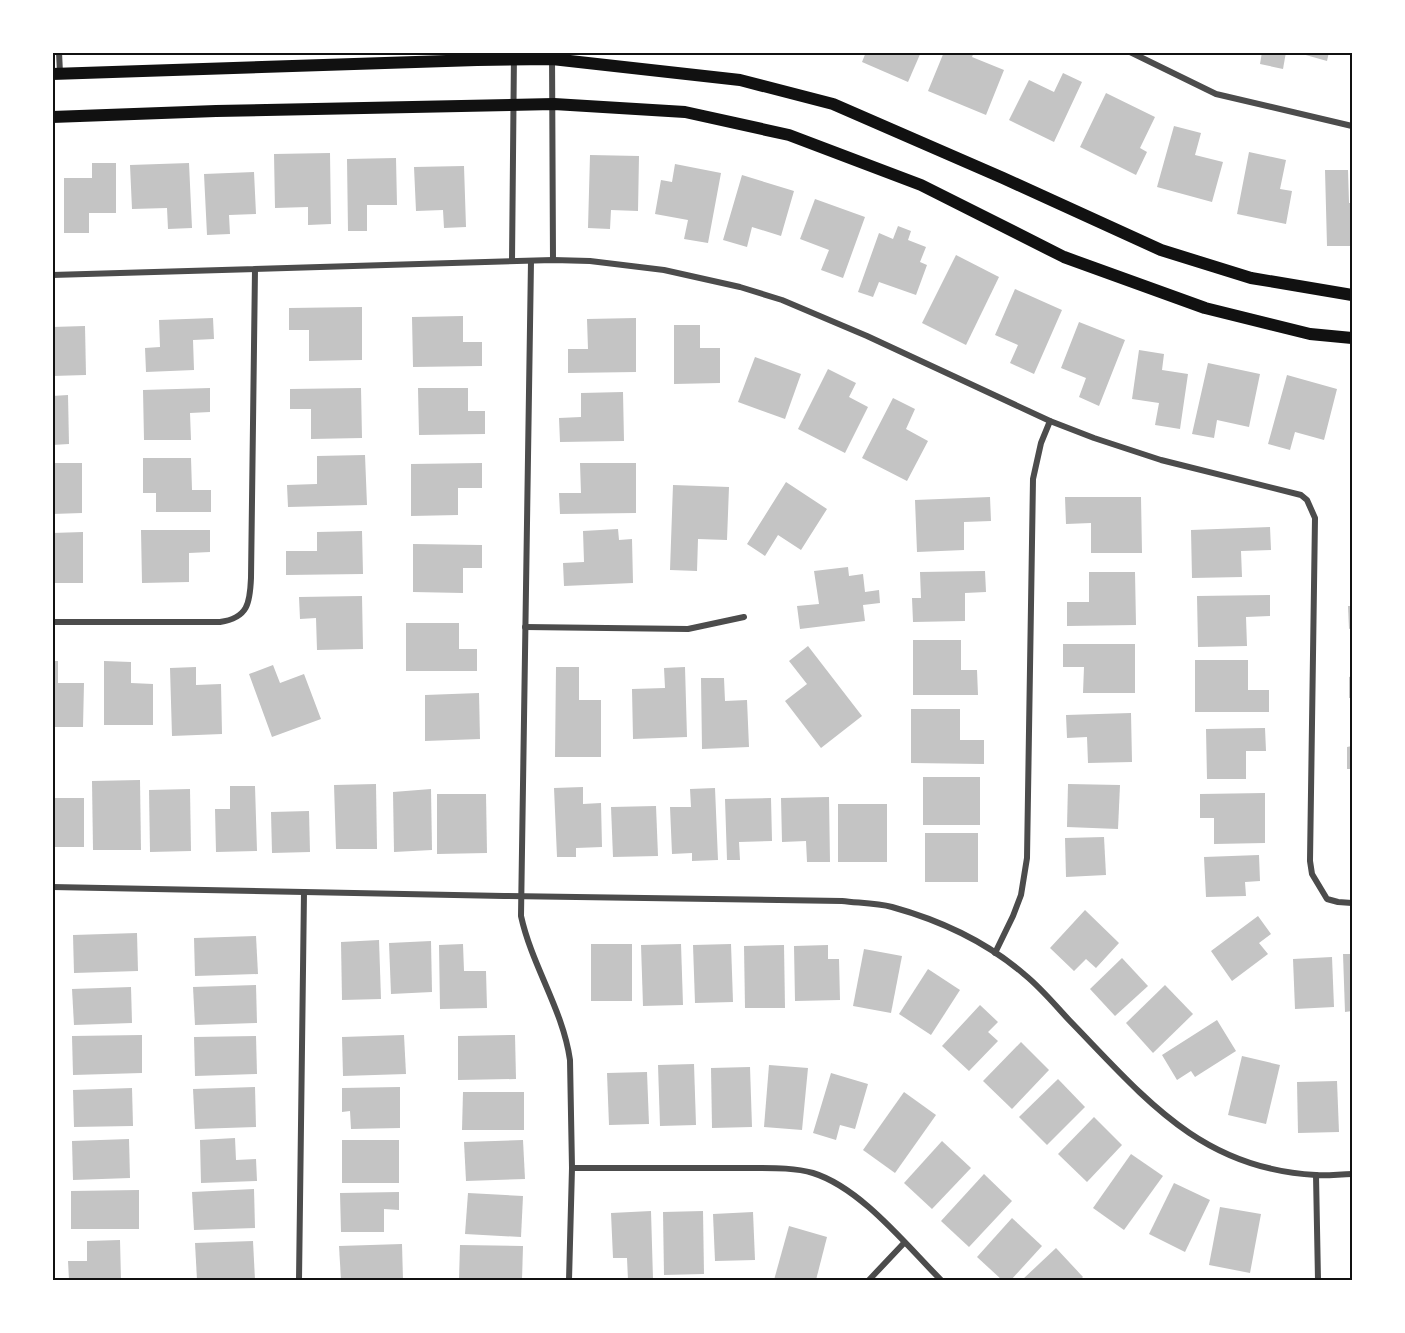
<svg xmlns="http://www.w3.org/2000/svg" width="1405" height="1333" viewBox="0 0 1405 1333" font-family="Overpass,sans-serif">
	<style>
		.building { fill: #c4c4c4 }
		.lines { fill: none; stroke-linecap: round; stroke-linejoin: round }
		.minor { stroke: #4c4c4c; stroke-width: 6 }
		.secondary { stroke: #111; stroke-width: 12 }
		.neatline { fill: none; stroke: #111; stroke-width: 2 }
	</style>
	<rect width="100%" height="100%" fill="#fff"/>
	<g class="building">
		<polygon points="866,52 921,52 908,82 862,62"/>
		<polygon points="944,52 974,52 972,57 1004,70 986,115 928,91"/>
		<polygon points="1262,52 1286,52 1283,69 1260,64"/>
		<polygon points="1295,52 1329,52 1327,61"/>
		<polygon points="1063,73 1082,82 1054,142 1009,120 1029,80 1054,92"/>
		<polygon points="1106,93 1155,117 1140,148 1147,152 1136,175 1080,147"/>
		<polygon points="1174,126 1201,133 1195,155 1223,162 1212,202 1157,187"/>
		<polygon points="1249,152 1286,160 1280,189 1292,191 1286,224 1237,214"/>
		<polygon points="330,153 331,224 308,225 308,207 275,208 274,154"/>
		<polygon points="590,155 639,156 638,211 611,210 610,229 588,228"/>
		<polygon points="396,158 397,205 367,205 367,231 348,231 347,159"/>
		<polygon points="92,163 116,163 116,213 89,213 89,233 64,233 64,178 92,178"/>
		<polygon points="189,163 192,228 168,229 167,208 132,209 130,165"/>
		<polygon points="675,164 721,173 708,243 684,239 688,220 655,214 661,180 672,182"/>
		<polygon points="464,166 466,227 444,228 443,210 416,211 414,167"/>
		<polygon points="1325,170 1348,170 1349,203 1352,203 1352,246 1327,246"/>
		<polygon points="254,172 256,214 229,215 230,234 207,235 204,174"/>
		<polygon points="742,175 794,191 781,236 752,227 747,247 723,240"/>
		<polygon points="815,199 865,217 843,278 821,270 829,250 800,239"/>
		<polygon points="898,226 911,231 908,240 926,247 920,262 927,265 916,295 879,282 873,297 858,292 879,233 893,239"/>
		<polygon points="956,255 999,277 966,345 922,323"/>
		<polygon points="1015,289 1062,310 1034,374 1010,363 1018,345 995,335"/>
		<polygon points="362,307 362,360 309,361 309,330 289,330 289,308"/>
		<polygon points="463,316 463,342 482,342 482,366 413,367 412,317"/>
		<polygon points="213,318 214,339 193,340 194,370 146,372 145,348 160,347 159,320"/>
		<polygon points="636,318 636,372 568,373 568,349 588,349 587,319"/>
		<polygon points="1079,322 1125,340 1099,406 1079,397 1086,378 1061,368"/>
		<polygon points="674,325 700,325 700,348 720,348 720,383 674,384"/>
		<polygon points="85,326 86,375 52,376 52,327"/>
		<polygon points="1139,350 1164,354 1162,370 1188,374 1180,429 1155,425 1159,403 1132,399"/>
		<polygon points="755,357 801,374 785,419 738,402"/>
		<polygon points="1208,363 1260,374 1249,427 1217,420 1214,438 1192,434"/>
		<polygon points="828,369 856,383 849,397 868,407 845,453 798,429"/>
		<polygon points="1287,375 1337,389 1324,440 1295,432 1290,450 1268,444"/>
		<polygon points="210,388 210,412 190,413 191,440 144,440 143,390"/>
		<polygon points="361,388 362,438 311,439 311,409 290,409 290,389"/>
		<polygon points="418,388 468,388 468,411 485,411 485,434 419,435"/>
		<polygon points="623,392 624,441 560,442 559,418 581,417 581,393"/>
		<polygon points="68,395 69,444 52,445 52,396"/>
		<polygon points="893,398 915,409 906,429 928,441 907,481 862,458"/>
		<polygon points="365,455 367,505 288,507 287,485 317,484 317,456"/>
		<polygon points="143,458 191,458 192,490 211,490 211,512 156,512 156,493 143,493"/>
		<polygon points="52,463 82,463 82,513 52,514"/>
		<polygon points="482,463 482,488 458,488 458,515 411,516 411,464"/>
		<polygon points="580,463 636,463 636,513 560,514 559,493 581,493"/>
		<polygon points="786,482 827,509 801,550 778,535 765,556 747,544"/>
		<polygon points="673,485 729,487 727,540 698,539 697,571 670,570"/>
		<polygon points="990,497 991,521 964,522 964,550 917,552 915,500"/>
		<polygon points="1065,497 1141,497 1142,553 1091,553 1091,523 1066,524"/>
		<polygon points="1270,527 1271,550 1241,551 1242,577 1192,578 1191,530"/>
		<polygon points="618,529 619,540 632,539 633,583 564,586 563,563 584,562 583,531"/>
		<polygon points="141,530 210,530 210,552 189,553 189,582 142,583"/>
		<polygon points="362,531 363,574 286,575 286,551 317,551 317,532"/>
		<polygon points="83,532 83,583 52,583 52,533"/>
		<polygon points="413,544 482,545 482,568 463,568 463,593 413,592"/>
		<polygon points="848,567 849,576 863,574 865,592 879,590 880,603 863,605 865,621 800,629 797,606 819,604 814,571"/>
		<polygon points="985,571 986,592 965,593 965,621 913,622 912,598 921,598 920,572"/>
		<polygon points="1089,572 1135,572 1136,625 1067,626 1067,602 1089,602"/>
		<polygon points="1270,595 1270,616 1246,617 1247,646 1198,647 1197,596"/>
		<polygon points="362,596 363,649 317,650 316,618 300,619 299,597"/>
		<polygon points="1348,606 1352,606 1352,628 1349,629"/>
		<polygon points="406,623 459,623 459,649 477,649 477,671 406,671"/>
		<polygon points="913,640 961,640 961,670 977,670 978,695 913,695"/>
		<polygon points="1063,644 1135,644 1135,693 1083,693 1084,667 1063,667"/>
		<polygon points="808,646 862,716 821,748 785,701 807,684 789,661"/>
		<polygon points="1195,660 1248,660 1248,690 1269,690 1269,712 1195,712"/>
		<polygon points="52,661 58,661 58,683 84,683 83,727 52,727"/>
		<polygon points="104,661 131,662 131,683 153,684 153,725 104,725"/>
		<polygon points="273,665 280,683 304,674 321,719 272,737 249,674"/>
		<polygon points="196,667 196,685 221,684 222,734 172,736 170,668"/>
		<polygon points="556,667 579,667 579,700 601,700 601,757 555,757"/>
		<polygon points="685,667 687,737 633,739 632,689 665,688 664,668"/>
		<polygon points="1352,676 1352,698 1349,698 1349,677"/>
		<polygon points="701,678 724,678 725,701 747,700 749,747 702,749"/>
		<polygon points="479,693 480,739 425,741 425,695"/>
		<polygon points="911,709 960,709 960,740 984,740 984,764 911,763"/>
		<polygon points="1131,713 1132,762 1088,763 1087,737 1067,738 1066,715"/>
		<polygon points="1265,728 1266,751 1246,751 1246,779 1207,779 1206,729"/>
		<polygon points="1352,746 1352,769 1347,769 1347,747"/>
		<rect x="923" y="777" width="57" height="48"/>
		<polygon points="140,780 141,850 93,850 92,781"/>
		<polygon points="376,784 377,849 336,849 334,785"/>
		<polygon points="1068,784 1120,785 1118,829 1067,827"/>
		<polygon points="230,786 255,786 257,851 216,852 215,809 230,809"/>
		<polygon points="583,787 583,804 601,803 602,847 576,848 576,857 557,857 554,788"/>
		<polygon points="52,788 55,788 55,798 84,798 84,847 52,847"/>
		<polygon points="715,788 718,860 692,861 692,853 672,854 670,807 691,807 690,789"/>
		<polygon points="190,789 191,851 150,852 149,790"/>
		<polygon points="431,789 432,850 394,852 393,792"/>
		<polygon points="1265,793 1265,843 1214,844 1214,818 1200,818 1200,794"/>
		<polygon points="437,794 486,794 487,853 437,854"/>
		<polygon points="829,797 830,862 807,862 806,841 782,842 781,798"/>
		<polygon points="771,798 772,841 739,842 740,860 727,860 725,799"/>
		<rect x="838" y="804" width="49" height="58"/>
		<polygon points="656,806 658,856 613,857 611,807"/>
		<polygon points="309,811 310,852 272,853 271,812"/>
		<rect x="925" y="833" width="53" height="49"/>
		<polygon points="1104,837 1106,875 1066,877 1065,838"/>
		<polygon points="1259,855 1260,881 1245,882 1246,896 1206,897 1204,857"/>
		<polygon points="1085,910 1119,943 1096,968 1086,959 1074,971 1050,948"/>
		<polygon points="1258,916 1271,934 1259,943 1268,954 1232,981 1211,951"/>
		<polygon points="137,933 138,971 74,973 73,935"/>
		<polygon points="256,936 258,974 195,976 194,938"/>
		<polygon points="379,940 381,999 342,1000 341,942"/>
		<polygon points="431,941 432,992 391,994 389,943"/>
		<polygon points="463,944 464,971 486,971 487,1008 440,1009 439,945"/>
		<rect x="591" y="944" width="41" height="57"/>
		<polygon points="681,944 683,1005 643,1006 641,945"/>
		<polygon points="731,944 733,1002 695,1003 693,945"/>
		<polygon points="784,945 785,1008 745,1008 744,946"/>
		<polygon points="828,945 828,959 839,959 840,1000 795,1001 794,946"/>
		<polygon points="864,949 902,956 891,1013 853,1006"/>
		<polygon points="1343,954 1352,954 1352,1011 1345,1012"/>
		<polygon points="1332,957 1334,1007 1295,1009 1293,959"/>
		<polygon points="1122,958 1148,986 1115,1016 1090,989"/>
		<polygon points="928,969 960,990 931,1035 899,1014"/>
		<polygon points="256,985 257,1023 195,1025 193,987"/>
		<polygon points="1165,985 1193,1014 1153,1053 1126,1023"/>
		<polygon points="131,987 132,1023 74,1025 72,989"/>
		<polygon points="980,1005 998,1022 988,1032 998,1041 969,1071 942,1046"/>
		<polygon points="1217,1020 1236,1051 1195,1077 1191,1071 1177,1080 1162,1055"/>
		<polygon points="142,1035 142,1073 73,1075 72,1036"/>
		<polygon points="404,1035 406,1074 343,1076 342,1037"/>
		<polygon points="515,1035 516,1079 458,1080 458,1036"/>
		<polygon points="256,1036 257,1074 195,1076 194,1037"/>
		<polygon points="1021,1042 1049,1070 1012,1109 983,1081"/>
		<polygon points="1242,1056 1280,1065 1266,1124 1228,1115"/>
		<polygon points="694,1064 696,1125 660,1126 658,1065"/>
		<polygon points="769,1065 808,1068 802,1130 764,1127"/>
		<polygon points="750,1067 752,1127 712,1128 711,1068"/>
		<polygon points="647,1072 649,1124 609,1125 607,1073"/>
		<polygon points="831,1073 868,1084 855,1129 840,1125 836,1140 813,1133"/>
		<polygon points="1058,1079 1085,1107 1047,1145 1019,1117"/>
		<polygon points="1337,1081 1339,1132 1298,1133 1297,1082"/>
		<polygon points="255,1087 256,1127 195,1129 193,1089"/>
		<polygon points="400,1087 400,1128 351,1129 350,1111 342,1112 342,1088"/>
		<polygon points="132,1088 133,1126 74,1127 73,1090"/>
		<polygon points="463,1092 524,1092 524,1130 462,1130"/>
		<polygon points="904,1092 936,1115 895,1173 863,1150"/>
		<polygon points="1094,1117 1122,1145 1087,1182 1058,1154"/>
		<polygon points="235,1138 236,1160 256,1159 257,1181 201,1183 200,1140"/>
		<polygon points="129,1139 130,1178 73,1180 72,1141"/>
		<rect x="342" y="1140" width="57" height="43"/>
		<polygon points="523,1140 525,1179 466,1181 464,1142"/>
		<polygon points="942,1141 971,1168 932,1209 904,1183"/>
		<polygon points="1131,1154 1163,1176 1124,1230 1093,1208"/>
		<polygon points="984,1174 1012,1201 969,1247 941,1221"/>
		<polygon points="1174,1183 1210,1200 1185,1252 1149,1234"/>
		<polygon points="254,1189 255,1228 194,1230 192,1192"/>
		<polygon points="139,1190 139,1229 71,1229 71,1191"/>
		<polygon points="399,1192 399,1210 384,1209 384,1232 341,1232 340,1193"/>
		<polygon points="468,1193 523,1196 521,1237 465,1234"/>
		<polygon points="1220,1207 1261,1214 1250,1273 1209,1265"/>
		<polygon points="651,1211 653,1279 628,1280 627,1258 613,1258 611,1213"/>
		<polygon points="703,1211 704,1274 664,1275 663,1212"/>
		<polygon points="753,1212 755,1260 715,1261 713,1214"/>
		<polygon points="1012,1218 1042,1246 1011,1280 1002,1280 977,1257"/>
		<polygon points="789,1226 827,1237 816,1280 774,1280"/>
		<polygon points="120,1240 121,1280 69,1280 68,1261 87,1261 87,1241"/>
		<polygon points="253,1241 255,1280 197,1280 195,1243"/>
		<polygon points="402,1244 403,1280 341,1280 339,1246"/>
		<polygon points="460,1245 523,1246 522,1280 459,1280"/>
		<polygon points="1056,1248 1083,1277 1080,1280 1022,1280"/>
	</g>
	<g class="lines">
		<g class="minor">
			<polyline points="59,52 60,73"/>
			<polyline points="552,52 553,260"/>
			<polyline points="1130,52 1216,94 1352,126"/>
			<polyline points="512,261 514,52"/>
			<path d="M531,261L521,916C532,966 563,1010 570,1060L572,1168L569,1280"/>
			<polyline points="52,275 553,260 590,261 664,270 740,287 782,300 867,336 1050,421 1094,438 1161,460 1301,495 1307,500 1315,518 1310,861 1312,874 1327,899 1338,902 1352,903"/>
			<path d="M52,622H220C248,618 250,603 251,578L255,269"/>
			<polyline points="525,627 688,629 744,617"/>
			<path d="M52,887L504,896L842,901C858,903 876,903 892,907C939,920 987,942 1025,975C1041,988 1055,1005 1069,1020C1144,1097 1200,1169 1316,1175C1328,1176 1340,1174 1352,1174"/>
			<polyline points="995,953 1013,916 1021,895 1027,858 1033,479 1041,443 1050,421"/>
			<path d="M572,1168H757C776,1168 796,1168 813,1173C861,1188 906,1245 941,1280"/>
			<polyline points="1316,1175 1318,1280"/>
			<polyline points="299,1280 304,892"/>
			<polyline points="869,1280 904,1243"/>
		</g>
		<g class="secondary">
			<polyline points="52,74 477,60 552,59 740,80 833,104 1003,178 1161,250 1251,278 1352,295"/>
			<polyline points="52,117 216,111 554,104 685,112 789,135 921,185 1064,257 1205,308 1310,334 1352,338"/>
		</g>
	</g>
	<rect width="1405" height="1333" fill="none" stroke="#ffffff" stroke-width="108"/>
	<rect x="54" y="54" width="1297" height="1225" class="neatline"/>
</svg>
